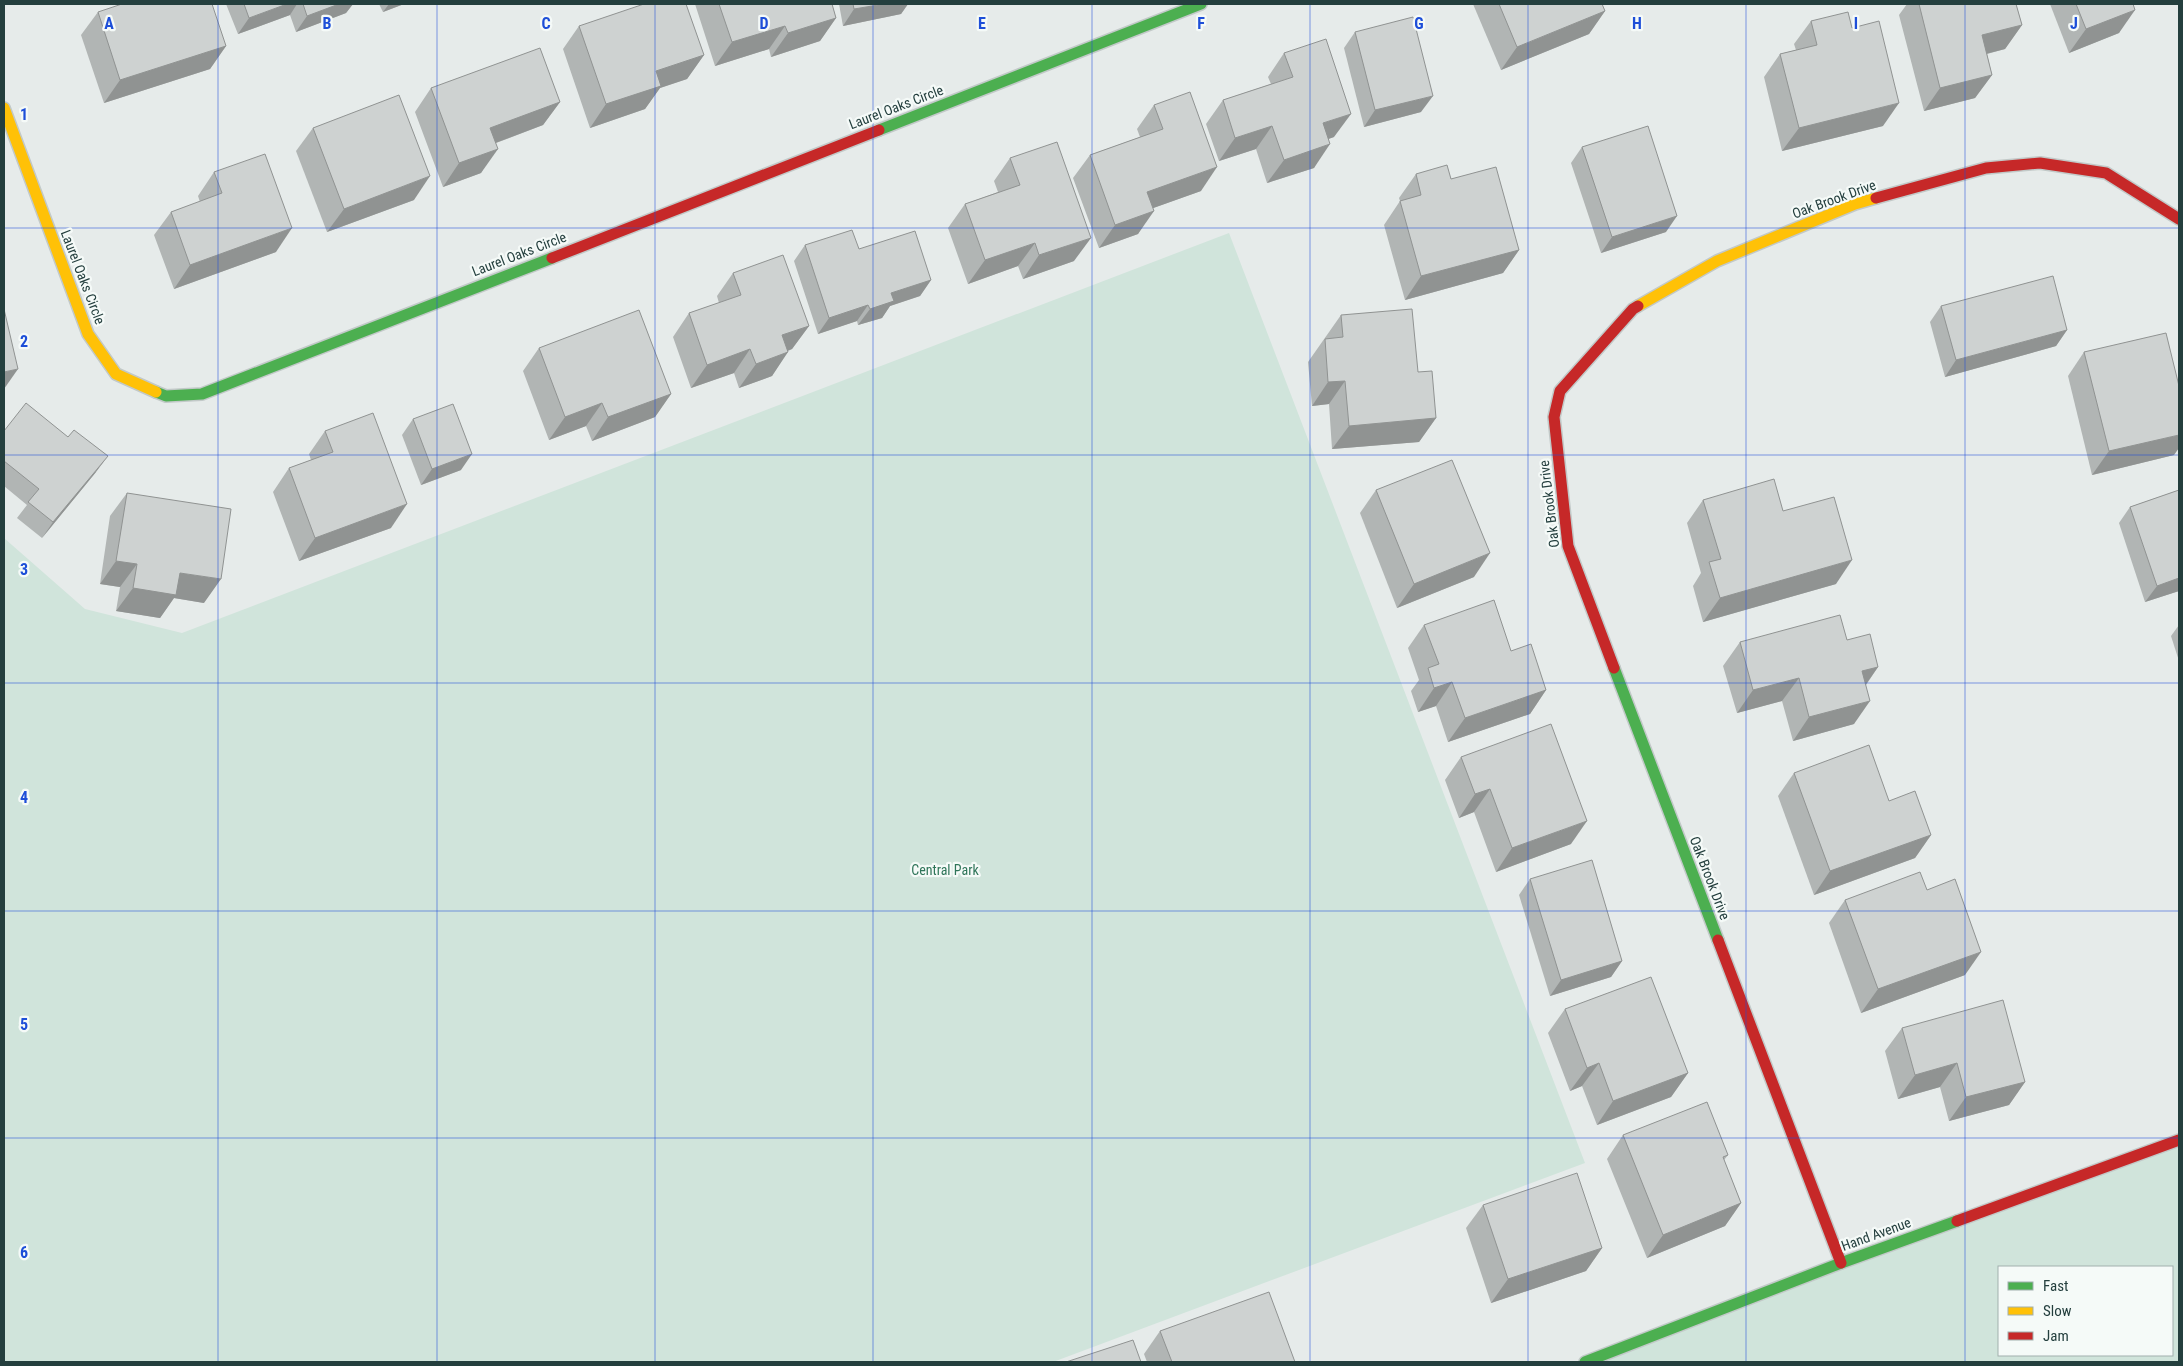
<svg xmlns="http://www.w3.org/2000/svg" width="2183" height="1366" viewBox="0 0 2183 1366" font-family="'Roboto Condensed',sans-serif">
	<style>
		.green { fill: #d0e4db; fill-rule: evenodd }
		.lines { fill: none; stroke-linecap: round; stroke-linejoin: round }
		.fast-casing { stroke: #c2c9c8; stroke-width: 14 }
		.slow-casing { stroke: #c2c9c8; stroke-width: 14 }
		.jam-casing { stroke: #c2c9c8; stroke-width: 14 }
		.fast { stroke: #4caf50; stroke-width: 11 }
		.slow { stroke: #ffc107; stroke-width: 11 }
		.jam { stroke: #c62828; stroke-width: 11 }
		.wall { fill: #b1b5b4 }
		.shaded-wall { fill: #909392 }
		.building { fill: #ced2d1; stroke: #909392 }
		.grid { fill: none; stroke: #1d4ed8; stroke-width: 1; stroke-opacity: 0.55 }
		.labels { text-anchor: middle; stroke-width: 4.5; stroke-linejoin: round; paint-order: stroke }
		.street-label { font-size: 14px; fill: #243f3e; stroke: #f5faf8 }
		.park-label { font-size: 14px; fill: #2f7559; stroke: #f5faf8 }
		.grid-label { font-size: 16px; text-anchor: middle; font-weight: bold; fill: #1d4ed8; stroke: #f5faf8; stroke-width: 4.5; stroke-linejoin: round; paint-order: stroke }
	</style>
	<rect width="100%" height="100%" fill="#e6ebea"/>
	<g class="green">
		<polygon points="1229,233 1585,1163 1053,1362 4,1362 4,538 85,609 182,633"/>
		<path d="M2179,1140V1362H1589ZM1999,1267H2172V1355H1999Z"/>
	</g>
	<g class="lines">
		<g class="fast-casing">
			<g id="fast">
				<polyline points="879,130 1201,4"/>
				<polyline points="156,392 166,396 202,394 552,258"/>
				<polyline points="1614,668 1718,940"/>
				<polyline points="1585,1362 1841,1263 1957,1221"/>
			</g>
		</g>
		<g class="slow-casing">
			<g id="slow">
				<polyline points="4,108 88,334 116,374 156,392"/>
				<polyline points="1638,306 1717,261 1855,204 1876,198"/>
			</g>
		</g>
		<g class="jam-casing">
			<g id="jam">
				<polyline points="1876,198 1986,168 2040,163 2106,173 2179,219"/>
				<polyline points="552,258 879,130"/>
				<polyline points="1614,668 1568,546 1554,417 1560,391 1633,309 1638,306"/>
				<polyline points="1718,940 1841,1263"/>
				<polyline points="1957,1221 2179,1140"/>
			</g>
		</g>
		<use href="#fast" class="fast"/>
		<use href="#slow" class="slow"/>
		<use href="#jam" class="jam"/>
	</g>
	<g class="wall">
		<polygon points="226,4 353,4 346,13 296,32 290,15 238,34"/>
		<polygon points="379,4 404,4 383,12"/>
		<polygon points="695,4 832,4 836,18 820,41 771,57 769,49 715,66"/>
		<polygon points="839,4 908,4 901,14 843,26"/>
		<polygon points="1473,4 1602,4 1605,11 1589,34 1501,70"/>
		<polygon points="1907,4 2016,4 2022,25 2005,49 1987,54 1992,75 1975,98 1924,111 1899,15"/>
		<polygon points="2050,4 2133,4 2119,33 2069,53"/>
		<polygon points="98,12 226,46 210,69 104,103 81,35"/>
		<polygon points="1811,21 1852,28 1883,126 1782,151 1764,77 1780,54 1796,50 1794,44"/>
		<polygon points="579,26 704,55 687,79 660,88 645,109 590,128 563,49"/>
		<polygon points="1355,32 1421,112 1364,127 1344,48"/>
		<polygon points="1284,53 1334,137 1328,139 1314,168 1267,183 1256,149 1219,161 1206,124 1223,100 1271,84 1268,77"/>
		<polygon points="431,88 560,102 543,125 496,143 481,173 443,187 415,112"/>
		<polygon points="1154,105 1201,191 1153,208 1138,234 1099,248 1073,178 1090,155 1140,137 1137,129"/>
		<polygon points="313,128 414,200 327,232 296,151"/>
		<polygon points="1582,147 1666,232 1601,253 1571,163"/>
		<polygon points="1010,158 1074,261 1023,279 1018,266 968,284 948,228 965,204 998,192 994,181"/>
		<polygon points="214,172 276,252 174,289 154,235 171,212 200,202 198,196"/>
		<polygon points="1416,174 1451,179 1519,250 1503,273 1405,300 1384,225 1400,201 1399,198"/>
		<polygon points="805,245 859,249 931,280 920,296 890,306 882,318 858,325 857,321 818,334 794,261"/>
		<polygon points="733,273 809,326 792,349 788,351 772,376 739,388 734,373 691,388 673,337 689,313 719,303 717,296"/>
		<polygon points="1941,306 2067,330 2056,346 1945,377 1930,322"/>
		<polygon points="1341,315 1418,372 1436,418 1419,442 1332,449 1329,404 1312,406 1308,362"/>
		<polygon points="539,348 671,394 655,417 592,441 586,426 549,440 523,371"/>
		<polygon points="2084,352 2174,455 2092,475 2068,376"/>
		<polygon points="413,419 461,470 421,485 402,435"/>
		<polygon points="4,431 96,472 42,538 17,518 27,505 4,486"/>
		<polygon points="325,431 391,528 299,561 273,492 289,468 311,460 309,454"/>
		<polygon points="1376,490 1474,577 1397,608 1360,513"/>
		<polygon points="2179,490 2179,591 2145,602 2119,523 2130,507"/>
		<polygon points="127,493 204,603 174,598 160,618 116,611 120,587 100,584 110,516"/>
		<polygon points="1703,500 1783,511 1836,584 1703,622 1693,586 1701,573 1687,523"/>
		<polygon points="1424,625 1511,651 1546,690 1530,714 1448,742 1436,706 1418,712 1411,691 1419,680 1408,648"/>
		<polygon points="2179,625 2179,661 2171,636"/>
		<polygon points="1847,640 1878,667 1866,685 1854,724 1793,741 1782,701 1737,713 1723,666 1740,642"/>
		<polygon points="1461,757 1571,844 1496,872 1474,812 1459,818 1445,780"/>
		<polygon points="1794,773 1889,801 1931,835 1915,858 1814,895 1778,796"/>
		<polygon points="1530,879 1622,961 1611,977 1550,996 1519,895"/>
		<polygon points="1927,890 1965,975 1861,1013 1829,923 1845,900"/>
		<polygon points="1565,1009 1688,1073 1671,1097 1597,1125 1582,1086 1570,1091 1548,1033"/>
		<polygon points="1902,1028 2025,1082 2009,1105 1949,1121 1940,1087 1898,1099 1885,1051"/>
		<polygon points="1623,1135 1728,1155 1724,1160 1741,1203 1725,1226 1647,1258 1607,1159"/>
		<polygon points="1483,1205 1602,1248 1586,1271 1491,1303 1466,1228"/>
		<polygon points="1160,1331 1295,1362 1147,1362 1144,1354"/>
	</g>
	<g class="shaded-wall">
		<polygon points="287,4 297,4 290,15 238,34 249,18"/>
		<polygon points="339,4 353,4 346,13 296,32 307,16"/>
		<polygon points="389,4 404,4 383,12"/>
		<polygon points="884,4 908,4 901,14 843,26 854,9"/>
		<polygon points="2135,10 2119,33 2069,53 2086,29"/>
		<polygon points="1605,11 1589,34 1501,70 1517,47"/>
		<polygon points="836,18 820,41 771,57 788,33"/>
		<polygon points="2022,25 2005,49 1966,59 1982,35"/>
		<polygon points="785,26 769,49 715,66 732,42"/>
		<polygon points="226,46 210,69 104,103 120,80"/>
		<polygon points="704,55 687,79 660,88 645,109 590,128 606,104 656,71"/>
		<polygon points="1992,75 1975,98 1924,111 1940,88"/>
		<polygon points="1433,96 1421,112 1364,127 1375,110"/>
		<polygon points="560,102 543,125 474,151 490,128"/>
		<polygon points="1899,103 1883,126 1782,151 1799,128"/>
		<polygon points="1351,114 1334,137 1306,147 1323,123"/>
		<polygon points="1272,126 1256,149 1219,161 1235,138"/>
		<polygon points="1330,144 1314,168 1267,183 1284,160"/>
		<polygon points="498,149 481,173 443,187 459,163"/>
		<polygon points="1217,167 1201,191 1131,216 1147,192"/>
		<polygon points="430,176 414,200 327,232 344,209"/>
		<polygon points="1154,211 1138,234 1099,248 1115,225"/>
		<polygon points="1677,216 1666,232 1601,253 1612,237"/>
		<polygon points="292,228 276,252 174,289 190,265"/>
		<polygon points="1091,238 1074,261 1023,279 1039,255"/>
		<polygon points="1035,243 1018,266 968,284 985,260"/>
		<polygon points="1519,250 1503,273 1405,300 1421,276"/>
		<polygon points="931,280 920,296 890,306 882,318 858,325 870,309 891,293"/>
		<polygon points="868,305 857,321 818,334 829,318"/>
		<polygon points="809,326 792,349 765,359 782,335"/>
		<polygon points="2067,330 2056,346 1945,377 1956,360"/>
		<polygon points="750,349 734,373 691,388 707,365"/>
		<polygon points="788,352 772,376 739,388 756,364"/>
		<polygon points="18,369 4,389 4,372"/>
		<polygon points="1345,381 1329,404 1312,406 1328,382"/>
		<polygon points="671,394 655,417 592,441 608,417"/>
		<polygon points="602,403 586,426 549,440 565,417"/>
		<polygon points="1436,418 1419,442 1332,449 1349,426"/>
		<polygon points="2179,435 2179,448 2174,455 2092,475 2109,451"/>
		<polygon points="472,454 461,470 421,485 432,469"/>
		<polygon points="108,456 96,472 42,538 53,522"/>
		<polygon points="407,504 391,528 299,561 315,538"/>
		<polygon points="1490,553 1474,577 1397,608 1414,584"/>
		<polygon points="1852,560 1836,584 1703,622 1720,598"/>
		<polygon points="116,561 137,564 120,587 100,584"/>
		<polygon points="180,573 221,579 204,603 174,598 160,618 116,611 133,588"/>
		<polygon points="2179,578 2179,591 2145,602 2157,586"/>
		<polygon points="1878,667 1862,690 1862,671"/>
		<polygon points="1799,678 1782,701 1737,713 1753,690"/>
		<polygon points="1452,682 1436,706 1418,712 1434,688"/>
		<polygon points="1546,690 1530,714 1448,742 1465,718"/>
		<polygon points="1870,701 1854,724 1793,741 1809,717"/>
		<polygon points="1490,789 1474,812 1459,818 1475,794"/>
		<polygon points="1587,821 1571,844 1496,872 1512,848"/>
		<polygon points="1931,835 1915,858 1814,895 1830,871"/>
		<polygon points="1981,952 1965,975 1861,1013 1878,989"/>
		<polygon points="1622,961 1611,977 1550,996 1561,980"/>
		<polygon points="1599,1063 1582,1086 1570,1091 1587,1068"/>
		<polygon points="1957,1063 1940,1087 1898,1099 1915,1075"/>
		<polygon points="1688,1073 1671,1097 1597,1125 1613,1101"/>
		<polygon points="2025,1082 2009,1105 1949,1121 1966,1097"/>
		<polygon points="1741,1203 1725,1226 1647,1258 1663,1235"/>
		<polygon points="1602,1248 1586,1271 1491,1303 1508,1279"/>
	</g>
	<g class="building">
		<polygon points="122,4 212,4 226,46 120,80 98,12"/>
		<polygon points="244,4 287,4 249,18"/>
		<polygon points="303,4 339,4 307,16"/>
		<polygon points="644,4 686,4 704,55 656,71 661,86 606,104 579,26"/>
		<polygon points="719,4 832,4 836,18 788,33 785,26 732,42"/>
		<polygon points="853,4 884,4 854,9"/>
		<polygon points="1499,4 1602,4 1605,11 1517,47"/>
		<polygon points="1919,4 2016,4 2022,25 1982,35 1992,75 1940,88"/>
		<polygon points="2076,4 2133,4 2135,10 2086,29"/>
		<polygon points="1848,12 1852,28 1879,21 1899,103 1799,128 1780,54 1817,45 1811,21"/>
		<polygon points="1413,17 1433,96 1375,110 1355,32"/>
		<polygon points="1326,39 1351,114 1323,123 1330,144 1284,160 1272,126 1235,138 1223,100 1293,77 1284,53"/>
		<polygon points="540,48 560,102 490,128 498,149 459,163 431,88"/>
		<polygon points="1190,92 1217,167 1147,192 1154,211 1115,225 1090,155 1163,129 1154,105"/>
		<polygon points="399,95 430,176 344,209 313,128"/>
		<polygon points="1648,126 1677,216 1612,237 1582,147"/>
		<polygon points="1057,142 1091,238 1039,255 1035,243 985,260 965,204 1020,185 1010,158"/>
		<polygon points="265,154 292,228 190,265 171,212 222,193 214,172"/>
		<polygon points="1447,165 1451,179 1496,167 1519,250 1421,276 1400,201 1421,195 1416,174"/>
		<polygon points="852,230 859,249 915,231 931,280 891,293 894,301 870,309 868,305 829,318 805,245"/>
		<polygon points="783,255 809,326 782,335 788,352 756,364 750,349 707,365 689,313 741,295 733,273"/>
		<polygon points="2053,276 2067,330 1956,360 1941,306"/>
		<polygon points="4,309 18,369 4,372"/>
		<polygon points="1412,309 1418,372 1432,371 1436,418 1349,426 1345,381 1328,382 1325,339 1343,337 1341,315"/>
		<polygon points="639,310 671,394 608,417 602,403 565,417 539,348"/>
		<polygon points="2166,333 2179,386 2179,435 2109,451 2084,352"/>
		<polygon points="26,403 68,437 74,430 108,456 53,522 28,502 39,489 4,461 4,431"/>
		<polygon points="453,404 472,454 432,469 413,419"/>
		<polygon points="373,413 407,504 315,538 289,468 333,452 325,431"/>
		<polygon points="1452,460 1490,553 1414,584 1376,490"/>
		<polygon points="1774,479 1783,511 1834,497 1852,560 1720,598 1709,562 1721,559 1703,500"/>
		<polygon points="2179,490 2179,578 2157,586 2130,507"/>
		<polygon points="127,493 231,509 221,579 180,573 176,595 133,588 137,564 116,561"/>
		<polygon points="1494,600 1511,651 1531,644 1546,690 1465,718 1452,682 1434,688 1428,668 1439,664 1424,625"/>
		<polygon points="1840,615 1847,640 1870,634 1878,667 1862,671 1870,701 1809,717 1799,678 1753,690 1740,642"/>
		<polygon points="1551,724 1587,821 1512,848 1490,789 1475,794 1461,757"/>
		<polygon points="1869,745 1889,801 1915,791 1931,835 1830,871 1794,773"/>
		<polygon points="1592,860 1622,961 1561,980 1530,879"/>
		<polygon points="1920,872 1927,890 1955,879 1981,952 1878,989 1845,900"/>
		<polygon points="1651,977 1688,1073 1613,1101 1599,1063 1587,1068 1565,1009"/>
		<polygon points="2003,1000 2025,1082 1966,1097 1957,1063 1915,1075 1902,1028"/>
		<polygon points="1707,1102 1728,1155 1723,1157 1741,1203 1663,1235 1623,1135"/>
		<polygon points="1577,1173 1602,1248 1508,1279 1483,1205"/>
		<polygon points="1269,1292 1295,1362 1172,1362 1160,1331"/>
		<polygon points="1133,1340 1141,1362 1066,1362"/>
	</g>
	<path class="grid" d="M218,4V1362M437,4V1362M655,4V1362M873,4V1362M1092,4V1362M1310,4V1362M1528,4V1362M1746,4V1362M1965,4V1362M4,228H2179M4,455H2179M4,683H2179M4,911H2179M4,1138H2179"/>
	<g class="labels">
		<g class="street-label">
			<text transform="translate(896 107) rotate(-21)" y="5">Laurel Oaks Circle</text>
			<text transform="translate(1834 199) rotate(-20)" y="5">Oak Brook Drive</text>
			<text transform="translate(519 254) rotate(-21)" y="5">Laurel Oaks Circle</text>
			<text transform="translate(83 277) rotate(69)" y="5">Laurel Oaks Circle</text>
			<text transform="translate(1549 504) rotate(-97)" y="5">Oak Brook Drive</text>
			<text transform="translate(1710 878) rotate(69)" y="5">Oak Brook Drive</text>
			<text transform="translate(1876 1234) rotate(-20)" y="5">Hand Avenue</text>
		</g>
		<g class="park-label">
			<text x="945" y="875">Central Park</text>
		</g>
	</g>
	<g class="grid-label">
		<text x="109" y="29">A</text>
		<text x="327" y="29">B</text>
		<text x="546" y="29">C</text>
		<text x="764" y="29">D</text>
		<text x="982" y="29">E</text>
		<text x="1201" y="29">F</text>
		<text x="1419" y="29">G</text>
		<text x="1637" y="29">H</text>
		<text x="1856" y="29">I</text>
		<text x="2074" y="29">J</text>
		<text x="24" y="120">1</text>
		<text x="24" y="347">2</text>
		<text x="24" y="575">3</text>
		<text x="24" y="803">4</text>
		<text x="24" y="1030">5</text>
		<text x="24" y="1258">6</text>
	</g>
	<rect width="2183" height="1366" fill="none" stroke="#243f3e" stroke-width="10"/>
	<rect x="1998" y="1266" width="175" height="90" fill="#f5faf8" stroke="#a1afae"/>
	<rect x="2008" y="1282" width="25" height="8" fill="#4caf50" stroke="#a1afae"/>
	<text x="2043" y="1291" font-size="15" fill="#243f3e">Fast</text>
	<rect x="2008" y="1307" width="25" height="8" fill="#ffc107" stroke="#a1afae"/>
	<text x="2043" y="1316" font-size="15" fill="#243f3e">Slow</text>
	<rect x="2008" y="1332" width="25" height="8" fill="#c62828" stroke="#a1afae"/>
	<text x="2043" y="1341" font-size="15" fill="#243f3e">Jam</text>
</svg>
